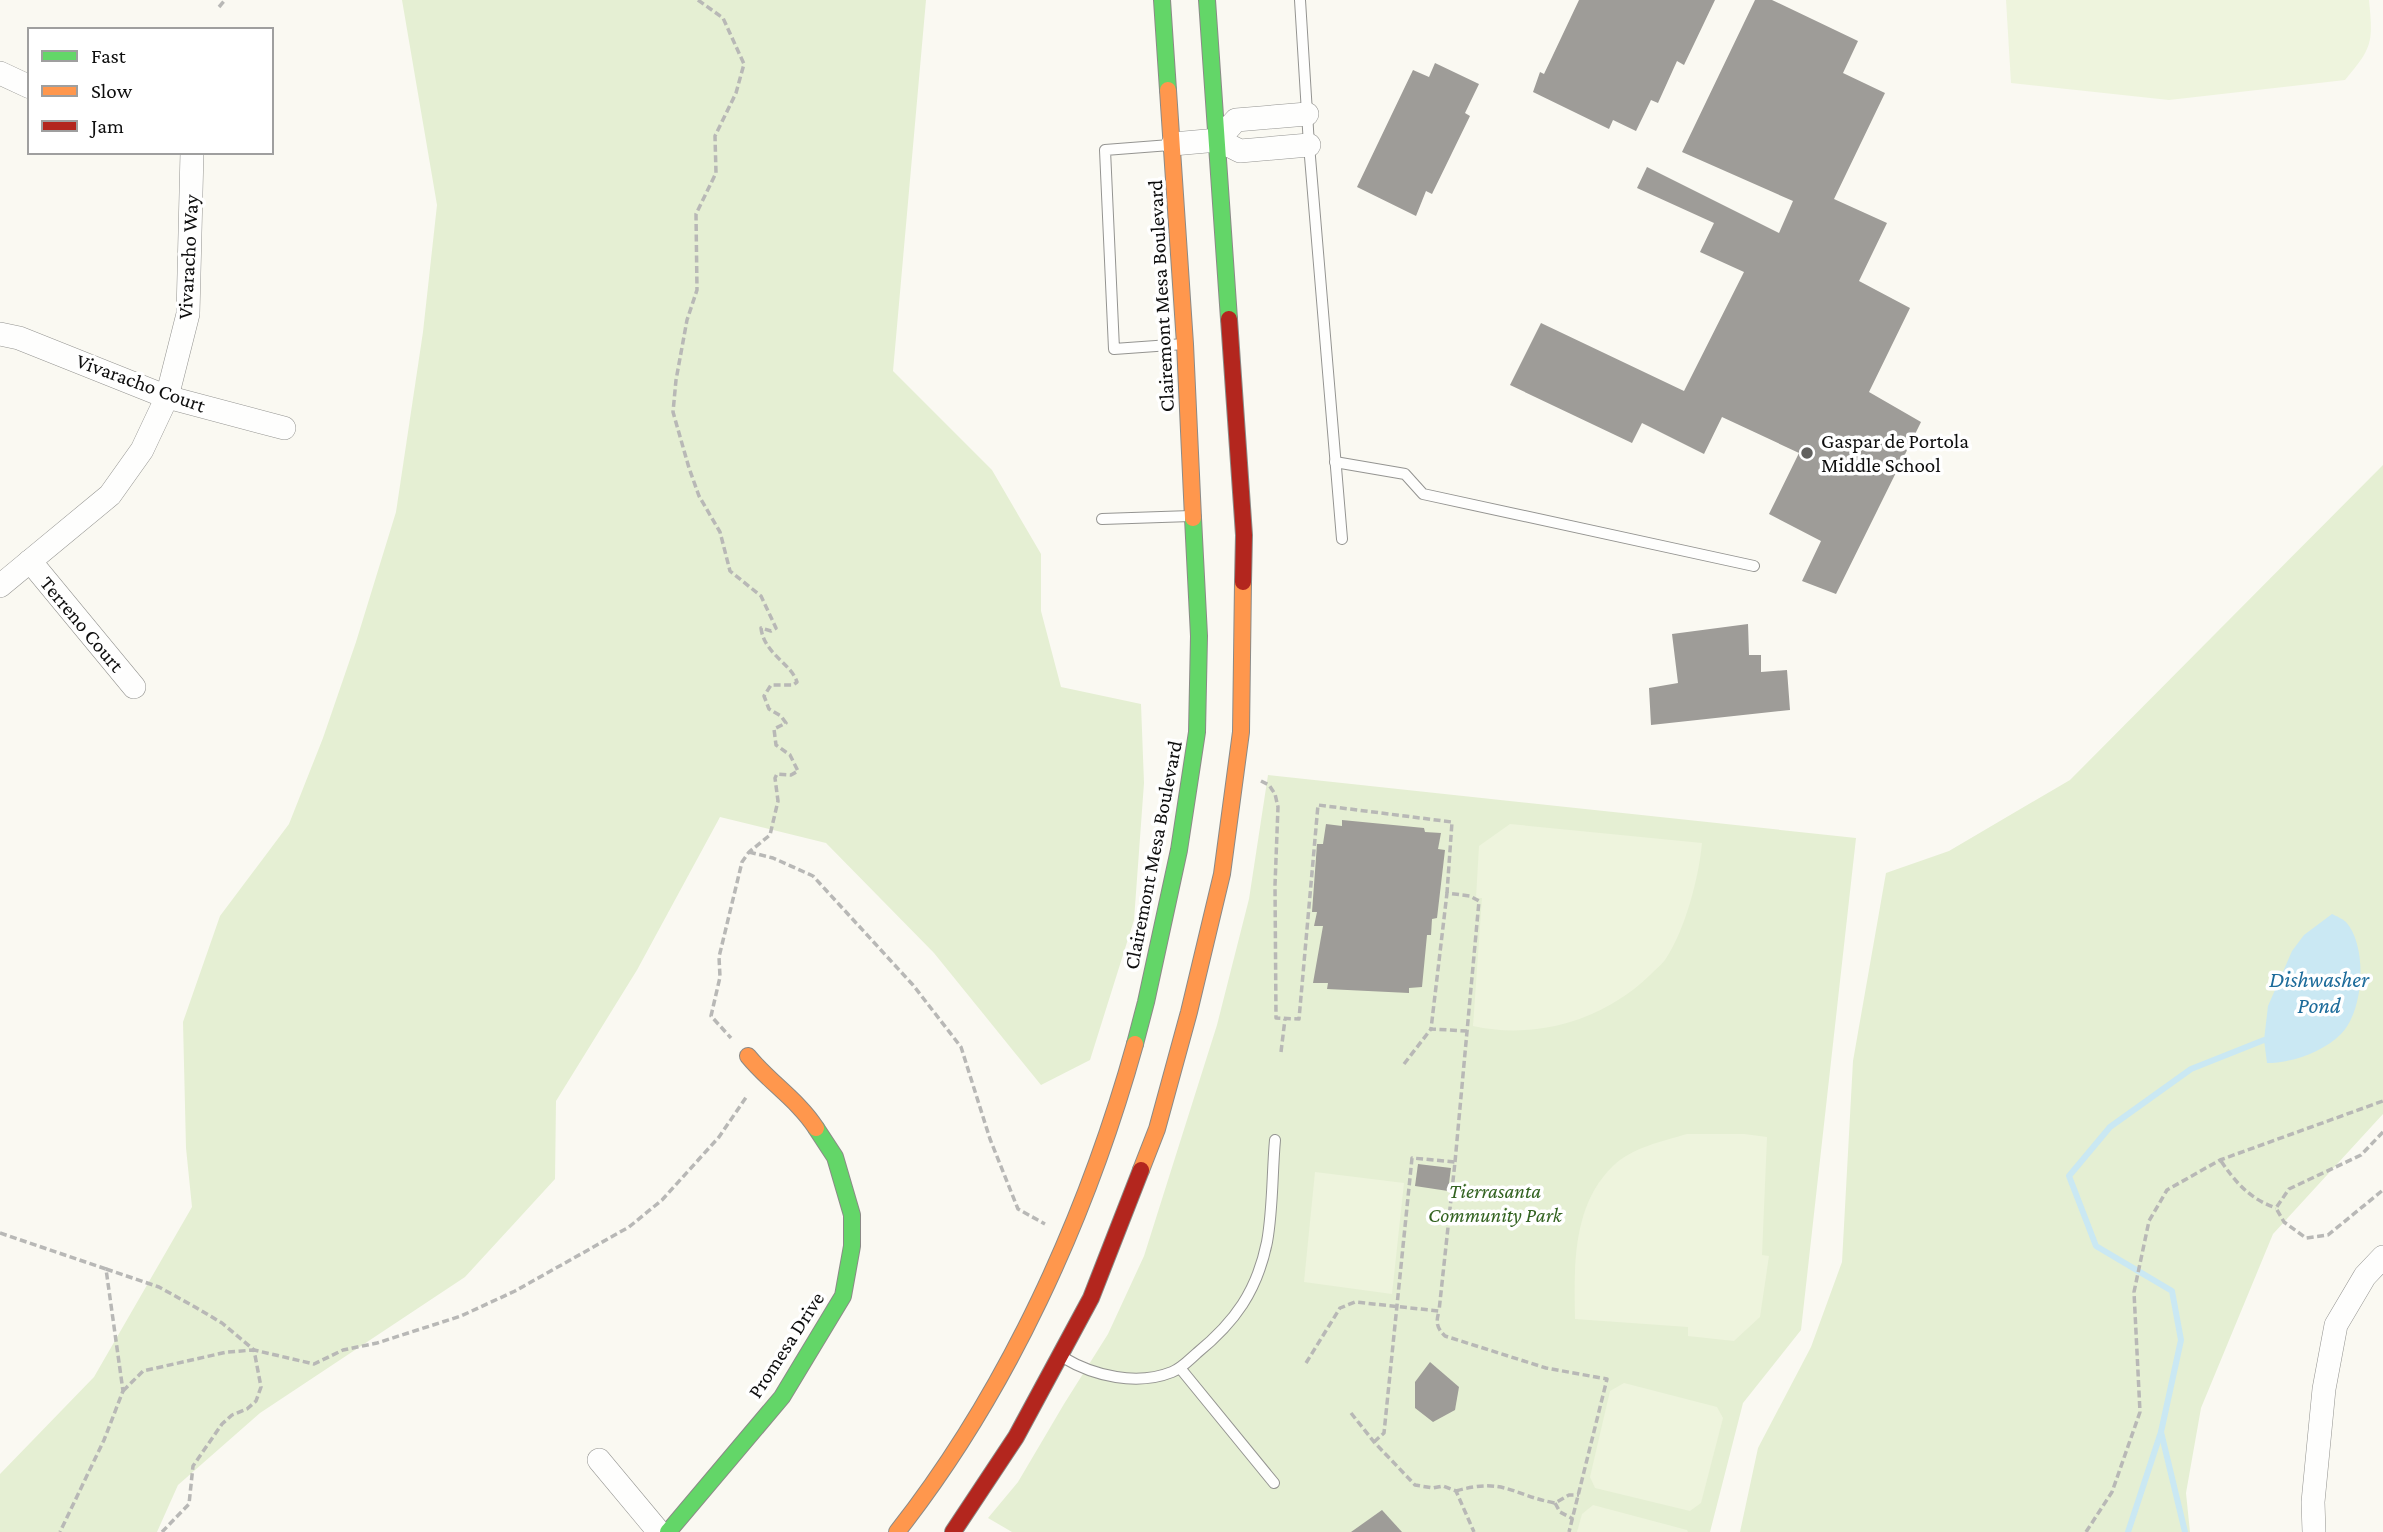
<svg xmlns="http://www.w3.org/2000/svg" width="2383" height="1532" viewBox="0 0 2383 1532" font-family="'Crimson Pro',serif">
	<style>
		.green { fill: #e5efd3 }
		.pitch { fill: #eef4dd }
		.water { fill: #cae8f3 }
		.lines { fill: none; stroke-linecap: round; stroke-linejoin: round }
		.stream { stroke: #cae8f3; stroke-width: 6 }
		.building { fill: #9e9c98 }
		.lane-casing { stroke: #949491; stroke-width: 12 }
		.street-casing { stroke: #949491; stroke-width: 24 }
		.fast-casing { stroke: #8b8a87; stroke-width: 18 }
		.slow-casing { stroke: #8b8a87; stroke-width: 18 }
		.jam-casing { stroke: #8b8a87; stroke-width: 18 }
		.path { stroke: #b8b8b6; stroke-width: 3.5; stroke-dasharray: 7 3.5; stroke-linecap: butt }
		.lane { stroke: #fefefd; stroke-width: 10 }
		.street { stroke: #fefefd; stroke-width: 23 }
		.fast { stroke: #63d668; stroke-width: 16 }
		.slow { stroke: #ff974d; stroke-width: 16 }
		.jam { stroke: #b3261e; stroke-width: 16 }
		.poi-dot { fill: #61605e; stroke: #fff; stroke-width: 2.5 }
		.labels { text-anchor: middle; stroke-width: 7; stroke-linejoin: round; paint-order: stroke }
		.street-label { font-size: 21px; fill: #0e0e0e; stroke: #fff }
		.poi-label { font-size: 21px; fill: #0e0e0e; stroke: #fff; text-anchor: start }
		.park-label { font-size: 21px; font-style: italic; fill: #336321; stroke: #fff }
		.water-label { font-size: 23px; font-style: italic; fill: #1c6b9a; stroke: #fff }
	</style>
	<rect width="100%" height="100%" fill="#faf9f2"/>
	<g class="green">
		<polygon points="402,0 926,0 893,371 992,470 1041,554 1041,611 1061,687 1141,704 1144,783 1134,920 1090,1060 1041,1085 934,953 826,843 720,817 637,970 556,1101 555,1179 465,1277 260,1413 178,1485 157,1532 0,1532 0,1474 94,1377 192,1207 186,1148 183,1022 220,916 289,824 323,738 356,642 396,512 423,332 437,205"/>
		<polygon points="2383,465 2383,1114 2273,1234 2201,1408 2186,1493 2190,1532 1740,1532 1758,1448 1811,1347 1842,1262 1853,1061 1886,873 1949,851 2070,780"/>
		<polygon points="1268,775 1856,838 1801,1330 1743,1403 1710,1532 1012,1532 988,1518 1018,1482 1064,1404 1108,1334 1144,1256 1217,1025 1249,899"/>
	</g>
	<g class="pitch">
		<path d="M2006,0H2369C2373,42 2373,47 2345,80L2169,100L2011,83Z"/>
		<path d="M1510,824L1702,843C1699,877 1685,931 1665,960C1661,965 1655,970 1650,975C1604,1020 1536,1040 1473,1026L1482,898H1476L1479,846Z"/>
		<path d="M1687,1134H1744L1767,1137L1762,1255L1769,1256L1760,1317L1734,1341L1688,1336V1327L1575,1319C1574,1268 1572,1205 1613,1166C1631,1148 1663,1141 1687,1134Z"/>
		<polygon points="1315,1172 1404,1183 1392,1294 1304,1282"/>
		<polygon points="1624,1383 1717,1407 1723,1418 1701,1503 1690,1511 1595,1488 1590,1477 1610,1391"/>
		<polygon points="1593,1505 1687,1530 1688,1532 1577,1532 1582,1514"/>
	</g>
	<path class="water" d="M2332,914C2336,916 2343,919 2346,922C2368,947 2364,1011 2341,1034C2323,1052 2292,1063 2267,1063L2264,1040L2268,1006L2292,951L2304,935Z"/>
	<g class="lines">
		<g class="stream">
			<polyline points="2161,1432 2185,1532"/>
			<polyline points="2128,1532 2161,1432 2181,1340 2172,1291 2096,1246 2069,1176 2110,1127 2191,1069 2264,1040"/>
		</g>
	</g>
	<g class="building">
		<polygon points="1579,0 1715,0 1684,65 1677,61 1658,103 1651,100 1636,131 1613,120 1609,129 1533,92 1540,72 1544,74"/>
		<polygon points="1755,0 1772,0 1858,41 1843,73 1885,93 1834,199 1887,223 1859,281 1910,308 1869,392 1921,422 1836,594 1802,581 1821,541 1769,514 1799,453 1722,417 1704,454 1642,423 1632,443 1510,385 1541,323 1684,391 1744,272 1700,252 1714,223 1637,188 1647,167 1779,233 1793,201 1682,152"/>
		<polygon points="1435,63 1479,84 1465,113 1470,116 1432,194 1426,191 1416,216 1357,187 1413,70 1429,77"/>
		<polygon points="1748,624 1749,655 1761,655 1761,672 1787,670 1790,710 1651,725 1649,688 1678,683 1672,634"/>
		<polygon points="1342,820 1424,828 1425,832 1441,833 1438,849 1445,850 1437,918 1432,919 1431,935 1427,935 1422,987 1409,988 1409,993 1327,989 1328,983 1313,983 1323,926 1314,926 1317,912 1312,912 1317,844 1323,844 1326,824 1342,826"/>
		<polygon points="1418,1164 1451,1168 1448,1191 1415,1186"/>
		<polygon points="1430,1362 1459,1387 1455,1410 1433,1422 1415,1408 1415,1382"/>
		<polygon points="1382,1510 1402,1532 1351,1532"/>
	</g>
	<g class="lines">
		<g class="lane-casing">
			<g id="lane">
				<polyline points="1300,0 1309,145 1342,539"/>
				<polyline points="1170,145 1105,150 1114,349 1184,344"/>
				<polyline points="1335,462 1405,474 1423,494 1754,566"/>
				<polyline points="1102,519 1191,516"/>
				<path d="M1064,1358C1094,1376 1137,1386 1172,1372C1182,1368 1189,1360 1197,1353C1235,1322 1257,1291 1267,1242C1273,1209 1272,1173 1275,1140"/>
				<polyline points="1180,1368 1274,1483"/>
			</g>
		</g>
		<g class="street-casing">
			<g id="street">
				<polyline points="0,73 30,87"/>
				<polyline points="1218,140 1236,120 1307,114"/>
				<polyline points="1173,144 1218,140 1240,151 1309,145"/>
				<polyline points="0,334 19,338 167,397 284,428"/>
				<polyline points="30,561 134,687"/>
				<polyline points="0,586 110,495 142,450 167,397 188,314 192,152"/>
				<polyline points="599,1460 659,1532"/>
				<polyline points="2314,1532 2313,1502 2324,1389 2336,1325 2365,1276 2383,1257"/>
			</g>
		</g>
		<g class="fast-casing">
			<g id="fast">
				<polyline points="1162,0 1168,90"/>
				<polyline points="1207,0 1229,319"/>
				<polyline points="1135,1044 1146,1002 1179,850 1197,732 1199,636 1193,518"/>
				<polyline points="668,1532 782,1397 843,1296 852,1246 852,1215 835,1157 816,1128"/>
			</g>
		</g>
		<g class="slow-casing">
			<g id="slow">
				<polyline points="1168,90 1185,344 1193,518"/>
				<path d="M748,1056C769,1082 798,1100 816,1128"/>
				<polyline points="1141,1170 1157,1129 1189,1012 1222,874 1241,732 1243,582"/>
				<path d="M897,1532C1008,1391 1087,1216 1135,1044"/>
			</g>
		</g>
		<g class="jam-casing">
			<g id="jam">
				<polyline points="1229,319 1244,535 1243,582"/>
				<polyline points="953,1532 1016,1437 1091,1298 1141,1170"/>
			</g>
		</g>
		<g class="path">
			<path d="M698,0L723,18L744,64L736,93L715,136L716,173L696,214L697,290L687,320L676,380L673,412L689,468L699,496L720,532L730,571L761,596L776,628L771,631L761,628C764,654 791,663 797,682L793,685H771L764,696L769,709L781,716L786,723L774,729L776,745L790,755L798,771L791,775L777,774L775,778L778,801L770,835L749,852L742,862L719,957L720,977L711,1016L731,1038"/>
			<polyline points="219,7 225,0"/>
			<polyline points="1261,781 1269,785 1275,794 1278,807 1275,885 1276,1018 1299,1019 1318,805 1452,822 1447,893"/>
			<polyline points="749,852 773,858 813,876 913,985 961,1047 990,1139 1018,1209 1045,1224"/>
			<polyline points="1281,1052 1285,1019"/>
			<polyline points="1404,1064 1431,1029"/>
			<polyline points="2383,1132 2361,1155 2289,1189 2276,1208 2284,1222 2306,1238 2328,1235 2383,1190"/>
			<path d="M2221,1161C2236,1183 2250,1199 2276,1208"/>
			<polyline points="1455,1162 1479,901 1470,896 1447,893 1431,1029 1467,1031"/>
			<polyline points="0,1233 106,1269 123,1391 104,1440 60,1532"/>
			<polyline points="106,1269 159,1287 195,1307 222,1323 254,1350 314,1364 343,1350 377,1343 461,1316 515,1291 629,1227 662,1200 719,1137 747,1096"/>
			<path d="M1306,1363L1340,1308L1355,1302L1439,1311C1436,1322 1436,1327 1445,1336L1546,1368L1607,1379L1569,1532"/>
			<polyline points="123,1391 143,1371 227,1352 254,1350 261,1387 256,1401 247,1409 232,1415 222,1424 193,1466 189,1504 162,1532"/>
			<polyline points="1351,1413 1374,1442 1415,1485 1433,1488 1443,1486 1456,1491 1474,1532"/>
			<polyline points="1374,1442 1384,1433 1412,1158 1455,1162 1439,1311"/>
			<path d="M1456,1491C1504,1477 1512,1495 1555,1503L1569,1495H1579"/>
			<polyline points="1555,1503 1560,1512 1573,1519"/>
			<polyline points="2086,1532 2112,1492 2140,1412 2134,1292 2149,1221 2167,1190 2220,1160 2383,1101"/>
		</g>
		<use href="#lane" class="lane"/>
		<use href="#street" class="street"/>
		<use href="#fast" class="fast"/>
		<use href="#slow" class="slow"/>
		<use href="#jam" class="jam"/>
	</g>
	<circle class="poi-dot" cx="1807" cy="453" r="7"/>
	<g class="labels">
		<g class="street-label">
			<text transform="translate(188 257) rotate(-87)" y="7">Vivaracho Way</text>
			<text transform="translate(1161 296) rotate(-93)" y="7">Clairemont Mesa Boulevard</text>
			<text transform="translate(141 383) rotate(20)" y="7">Vivaracho Court</text>
			<text transform="translate(82 624) rotate(50)" y="7">Terreno Court</text>
			<text transform="translate(1153 855) rotate(-79)" y="7">Clairemont Mesa Boulevard</text>
			<text transform="translate(786 1345) rotate(-57)" y="7">Promesa Drive</text>
		</g>
		<g class="poi-label">
			<text x="1821" y="448">Gaspar de Portola<tspan x="1821" dy="24">Middle School</tspan></text>
		</g>
		<g class="park-label">
			<text x="1495" y="1198">Tierrasanta<tspan x="1495" dy="24">Community Park</tspan></text>
		</g>
		<g class="water-label">
			<text x="2319" y="987">Dishwasher<tspan x="2319" dy="26">Pond</tspan></text>
		</g>
	</g>
	<rect x="28" y="28" width="245" height="126" fill="#ffffff" stroke="#9f9f9f" stroke-width="2"/>
	<rect x="42" y="51" width="35" height="10" fill="#63d668" stroke="#9f9f9f" stroke-width="2"/>
	<text x="91" y="63" font-size="21" fill="#0e0e0e">Fast</text>
	<rect x="42" y="86" width="35" height="10" fill="#ff974d" stroke="#9f9f9f" stroke-width="2"/>
	<text x="91" y="98" font-size="21" fill="#0e0e0e">Slow</text>
	<rect x="42" y="121" width="35" height="10" fill="#b3261e" stroke="#9f9f9f" stroke-width="2"/>
	<text x="91" y="133" font-size="21" fill="#0e0e0e">Jam</text>
</svg>
